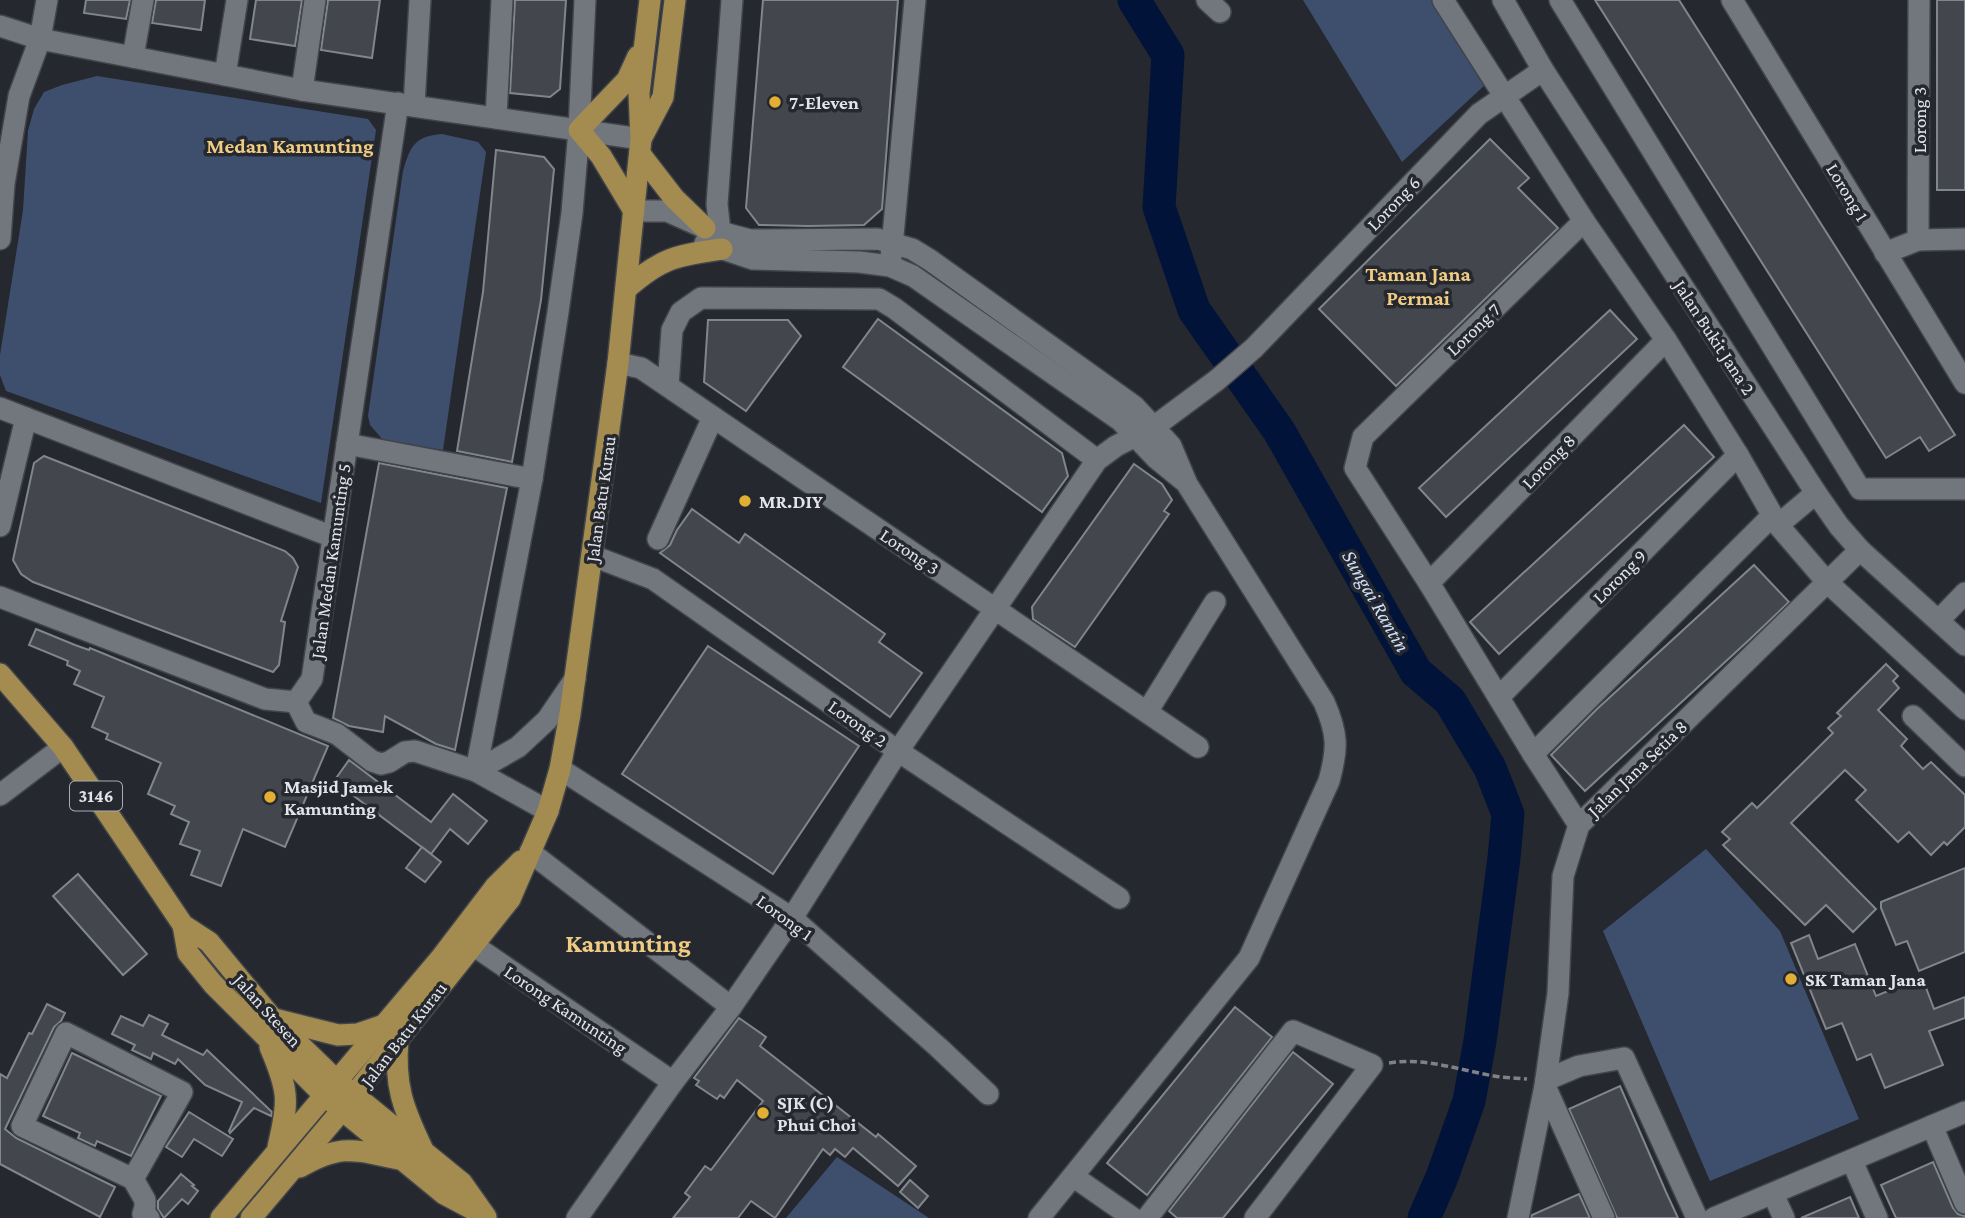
<svg xmlns="http://www.w3.org/2000/svg" width="1965" height="1218" viewBox="0 0 1965 1218" font-family="'Crimson Pro',serif">
	<style>
		.green { fill: #3e4f6e }
		.lines { fill: none; stroke-linecap: round; stroke-linejoin: round }
		.river { stroke: #02133a; stroke-width: 33 }
		.building { fill: #43474d; stroke: #81858c; stroke-width: 2 }
		.minor-casing { stroke: #414448; stroke-width: 24 }
		.major-casing { stroke: #414448; stroke-width: 24 }
		.path { stroke: #7f8287; stroke-width: 3.5; stroke-dasharray: 7 3.5; stroke-linecap: butt }
		.minor { stroke: #72767d; stroke-width: 21 }
		.major { stroke: #a48c50; stroke-width: 21 }
		.poi-dot { fill: #e2af34; stroke: #25282e; stroke-width: 2.5 }
		.labels { text-anchor: middle; stroke-width: 7; stroke-linejoin: round; paint-order: stroke }
		.shield { fill: #25282e; stroke: #a9acb0; stroke-width: 2 }
		.shield-label { font-size: 18px; font-weight: bold; fill: #e2e4e8 }
		.poi-label { font-size: 19px; font-weight: bold; fill: #e2e4e8; stroke: #25282e; text-anchor: start }
		.street-label { font-size: 19px; fill: #e2e4e8; stroke: #25282e }
		.neighbourhood-label { font-size: 21px; font-weight: bold; fill: #f0cc83; stroke: #25282e }
		.water-label { font-size: 21px; font-style: italic; fill: #cedefb; stroke: #25282e }
		.district-label { font-size: 26px; font-weight: bold; fill: #f0cc83; stroke: #25282e }
	</style>
	<rect width="100%" height="100%" fill="#25282e"/>
	<g class="green">
		<polygon points="1303,0 1431,0 1487,83 1402,162"/>
		<polygon points="97,76 368,119 376,130 321,503 6,391 0,375 0,355 23,210 28,131 34,109 44,92 62,85"/>
		<path d="M442,134L478,142L486,152L443,450L384,441L370,425L368,416L403,171C410,146 415,136 442,134Z"/>
		<polygon points="1706,849 1780,931 1859,1119 1710,1181 1603,931"/>
		<polygon points="837,1157 929,1218 786,1218"/>
	</g>
	<g class="lines">
		<polyline class="river" points="1134,0 1168,55 1159,207 1194,310 1279,431 1416,672 1450,701 1490,768 1508,814 1504,858 1480,1041 1469,1101 1442,1177 1424,1218"/>
	</g>
	<g class="building">
		<polygon points="86,0 130,0 126,19 84,13"/>
		<polygon points="156,0 205,0 201,30 152,23"/>
		<polygon points="256,0 302,0 295,46 250,39"/>
		<polygon points="328,0 380,0 372,58 321,50"/>
		<polygon points="515,0 566,0 560,89 550,97 510,93"/>
		<polygon points="763,0 898,0 882,209 864,225 808,226 759,225 746,208"/>
		<polygon points="1595,0 1679,0 1955,435 1929,451 1920,437 1886,458"/>
		<rect x="1937" y="0" width="28" height="190"/>
		<polygon points="1490,139 1529,178 1518,188 1558,228 1396,386 1319,309"/>
		<polygon points="496,150 544,157 554,169 541,300 512,462 457,451 483,292"/>
		<polygon points="1610,310 1637,339 1446,517 1419,488"/>
		<polygon points="878,319 1062,453 1068,476 1042,512 843,367"/>
		<polygon points="708,320 788,320 801,336 746,411 704,382"/>
		<polygon points="1684,425 1714,457 1499,654 1470,622"/>
		<polygon points="44,456 285,551 293,558 298,567 281,621 285,622 279,665 273,672 33,582 21,574 13,560 34,463"/>
		<polygon points="379,463 507,488 455,750 436,744 385,716 383,732 349,726 333,718"/>
		<polygon points="1134,464 1162,484 1172,500 1164,511 1169,514 1075,647 1033,619 1032,607"/>
		<polygon points="692,509 739,543 745,534 885,634 879,642 922,673 890,717 660,553 670,545 677,530"/>
		<polygon points="1754,565 1789,602 1749,640 1585,791 1551,755 1597,709"/>
		<polygon points="36,629 75,645 89,650 90,648 328,746 285,847 243,829 221,886 191,875 200,851 180,844 189,822 171,814 175,806 148,794 161,763 106,739 108,734 92,727 104,697 74,684 80,671 67,665 68,661 29,645"/>
		<polygon points="708,646 859,746 773,874 622,774"/>
		<polygon points="1886,664 1898,676 1893,681 1899,688 1878,710 1907,739 1901,746 1923,769 1931,762 1965,795 1965,827 1947,845 1944,842 1931,855 1909,832 1898,842 1856,800 1866,790 1845,770 1791,823 1876,909 1853,932 1826,905 1805,925 1723,845 1730,839 1722,832 1752,803 1757,808 1833,733 1828,728 1841,716 1837,713"/>
		<polygon points="349,760 431,822 453,794 487,821 468,844 450,829 431,854 334,781"/>
		<polygon points="422,847 441,862 425,882 406,868"/>
		<polygon points="1965,868 1965,952 1919,971 1907,941 1896,945 1881,908 1881,902"/>
		<polygon points="78,874 147,954 123,975 53,896"/>
		<polygon points="1809,935 1818,959 1855,944 1876,996 1922,977 1934,1009 1965,997 1965,1018 1929,1031 1943,1065 1885,1088 1871,1054 1857,1060 1842,1023 1826,1029 1791,943"/>
		<polygon points="47,1004 65,1013 61,1021 54,1027 5,1129 16,1138 115,1187 100,1217 0,1164 0,1074 7,1078 29,1033 32,1034"/>
		<polygon points="1235,1007 1272,1037 1147,1195 1107,1163"/>
		<polygon points="149,1015 168,1024 162,1035 203,1055 207,1050 272,1112 271,1116 254,1108 230,1133 229,1131 242,1102 205,1085 178,1059 175,1064 153,1053 151,1059 132,1050 135,1045 112,1034 121,1016 143,1026"/>
		<polygon points="739,1018 766,1037 760,1046 876,1137 878,1134 916,1166 898,1186 853,1148 845,1157 835,1149 830,1155 823,1149 775,1218 751,1201 738,1218 673,1218 690,1197 685,1193 705,1166 711,1170 763,1101 737,1080 724,1098 720,1095 717,1099 696,1085 699,1081 694,1078"/>
		<polygon points="1293,1052 1333,1084 1223,1218 1177,1218 1169,1211"/>
		<polygon points="72,1053 161,1096 131,1156 97,1141 95,1146 78,1138 80,1133 43,1116"/>
		<polygon points="1620,1086 1666,1192 1678,1218 1617,1218 1569,1109"/>
		<polygon points="189,1112 233,1139 222,1156 194,1139 182,1157 166,1147"/>
		<polygon points="1933,1162 1953,1208 1958,1214 1965,1216 1965,1218 1896,1218 1881,1185"/>
		<polygon points="181,1174 194,1185 192,1186 198,1191 188,1204 182,1199 164,1218 158,1209 158,1201"/>
		<polygon points="910,1180 928,1196 918,1208 900,1192"/>
		<polygon points="1579,1194 1590,1218 1531,1218 1532,1215"/>
		<polygon points="1850,1197 1859,1218 1801,1218"/>
	</g>
	<g class="lines">
		<g class="minor-casing">
			<g id="minor">
				<polyline points="1207,0 1220,12"/>
				<polyline points="1443,0 1584,221 1666,340 1738,455 1778,525 1827,582 1965,709"/>
				<polyline points="1503,0 1543,70 1816,493 1839,526 1860,550 1965,645"/>
				<polyline points="1560,0 1860,489 1965,489"/>
				<polyline points="1732,0 1965,383"/>
				<polyline points="0,26 40,39 302,90 641,139"/>
				<polyline points="133,57 143,0"/>
				<polyline points="225,75 237,0"/>
				<polyline points="302,90 315,0"/>
				<polyline points="414,106 420,0"/>
				<polyline points="496,118 502,0"/>
				<path d="M634,211H667L705,228L750,240L878,239L912,249L930,260L1134,406L1171,446L1187,484L1324,702C1338,734 1338,748 1329,781L1249,958L1039,1218"/>
				<polyline points="720,232 717,204 732,0"/>
				<polyline points="0,239 4,184 19,96 40,39 47,0"/>
				<polyline points="1918,240 1919,0"/>
				<polyline points="705,243 753,259 859,262 890,266 913,276 1121,421 1156,458 1183,480"/>
				<polyline points="1885,253 1918,240 1965,239"/>
				<polyline points="891,257 915,0"/>
				<polyline points="618,363 641,368 1198,747"/>
				<polyline points="668,386 672,330 681,312 701,298 879,299 894,308 1097,460"/>
				<polyline points="0,408 333,537"/>
				<polyline points="347,444 532,479"/>
				<polyline points="1778,525 1816,493"/>
				<polyline points="0,526 26,418"/>
				<polyline points="658,539 713,417"/>
				<polyline points="593,556 653,579 898,751 1119,898"/>
				<polyline points="1429,583 1666,340"/>
				<polyline points="0,597 265,699 296,702 312,679 398,103"/>
				<polyline points="1939,620 1965,593"/>
				<polyline points="1499,697 1738,455"/>
				<polyline points="296,702 306,722 337,734 372,761 381,764 389,762 405,752 415,751 476,771 548,811"/>
				<polyline points="1147,712 1215,602"/>
				<polyline points="1913,716 1965,766"/>
				<polyline points="1533,754 1772,516"/>
				<polyline points="560,769 792,918 938,1047 988,1094"/>
				<polyline points="476,771 532,479 558,312 572,213 579,130 585,0"/>
				<polyline points="476,771 518,747 547,720 575,679"/>
				<polyline points="0,795 63,747"/>
				<polyline points="1579,825 1533,754 1429,583 1355,468 1363,437 1584,221"/>
				<polyline points="530,852 731,1007"/>
				<polyline points="460,936 673,1082"/>
				<polyline points="1546,1080 1579,1066 1624,1058 1697,1218"/>
				<polyline points="1545,1086 1604,1218"/>
				<polyline points="1932,1126 1965,1203"/>
				<polyline points="1852,1161 1877,1218"/>
				<polyline points="1074,1177 1133,1218"/>
				<polyline points="133,1179 182,1092 66,1033 22,1126 133,1179 145,1200 145,1207 143,1214 149,1218"/>
				<polyline points="1773,1194 1784,1218"/>
				<polyline points="577,1218 673,1082 731,1007 792,918 898,751 1097,460 1116,446 1155,426 1217,380 1254,348 1479,114 1543,70"/>
				<polyline points="1147,1218 1293,1031 1372,1065 1255,1218"/>
				<polyline points="1518,1218 1545,1086 1558,993 1563,876 1579,825 1860,550"/>
				<polyline points="1714,1218 1965,1112"/>
			</g>
		</g>
		<g class="major-casing">
			<g id="major">
				<polyline points="642,137 663,97 675,0"/>
				<polyline points="640,154 674,198 705,228"/>
				<polyline points="634,211 601,156 579,130 627,80 638,56"/>
				<path d="M626,289C661,258 677,255 722,249"/>
				<polyline points="0,674 63,747 183,925 209,942 272,1018 337,1081 462,1183 486,1217"/>
				<polyline points="183,925 188,953 213,984 325,1096 444,1194 480,1213"/>
				<polyline points="274,1019 338,1035 358,1034 384,1025"/>
				<path d="M398,1039C394,1085 403,1108 422,1148"/>
				<path d="M270,1047C289,1091 289,1101 278,1147"/>
				<path d="M300,1167C342,1143 354,1150 399,1159"/>
				<polyline points="221,1218 440,959 495,887 521,861"/>
				<polyline points="251,1218 342,1110 510,899 548,811 560,769 570,714 618,363 641,139 639,93 650,0"/>
			</g>
		</g>
		<path class="path" d="M1389,1063C1423,1057 1460,1070 1494,1076C1505,1078 1516,1078 1527,1079"/>
		<use href="#minor" class="minor"/>
		<use href="#major" class="major"/>
	</g>
	<g class="poi-dot">
		<circle cx="775" cy="102" r="7"/>
		<circle cx="745" cy="501" r="7"/>
		<circle cx="270" cy="797" r="7"/>
		<circle cx="1791" cy="979" r="7"/>
		<circle cx="763" cy="1113" r="7"/>
	</g>
	<g class="labels">
		<rect class="shield" x="70" y="781.5" width="52" height="29" rx="5"/>
		<g class="shield-label">
			<text x="96" y="802">3146</text>
		</g>
		<g class="poi-label">
			<text x="789" y="109">7-Eleven</text>
			<text x="759" y="508">MR.DIY</text>
			<text x="284" y="793">Masjid Jamek<tspan x="284" dy="22">Kamunting</tspan></text>
			<text x="1805" y="986">SK Taman Jana</text>
			<text x="777" y="1109">SJK (C)<tspan x="777" dy="22">Phui Choi</tspan></text>
		</g>
		<g class="street-label">
			<text transform="translate(1919 120) rotate(-90)" y="7">Lorong 3</text>
			<text transform="translate(1848 192) rotate(59)" y="7">Lorong 1</text>
			<text transform="translate(1393 203) rotate(-46)" y="7">Lorong 6</text>
			<text transform="translate(1473 329) rotate(-44)" y="7">Lorong 7</text>
			<text transform="translate(1715 337) rotate(57)" y="7">Jalan Bukit Jana 2</text>
			<text transform="translate(1548 461) rotate(-46)" y="7">Lorong 8</text>
			<text transform="translate(600 499) rotate(-82)" y="7">Jalan Batu Kurau</text>
			<text transform="translate(910 551) rotate(34)" y="7">Lorong 3</text>
			<text transform="translate(330 561) rotate(-82)" y="7">Jalan Medan Kamunting 5</text>
			<text transform="translate(1619 576) rotate(-45)" y="7">Lorong 9</text>
			<text transform="translate(858 723) rotate(35)" y="7">Lorong 2</text>
			<text transform="translate(1637 768) rotate(-44)" y="7">Jalan Jana Setia 8</text>
			<text transform="translate(785 917) rotate(36)" y="7">Lorong 1</text>
			<text transform="translate(566 1009) rotate(34)" y="7">Lorong Kamunting</text>
			<text transform="translate(268 1010) rotate(48)" y="7">Jalan Stesen</text>
			<text transform="translate(403 1034) rotate(-52)" y="7">Jalan Batu Kurau</text>
		</g>
		<g class="neighbourhood-label">
			<text x="290" y="153">Medan Kamunting</text>
			<text x="1418" y="281">Taman Jana<tspan x="1418" dy="24">Permai</tspan></text>
		</g>
		<g class="water-label">
			<text transform="translate(1376 601) rotate(60)" y="7">Sungai Rantin</text>
		</g>
		<g class="district-label">
			<text x="628" y="952">Kamunting</text>
		</g>
	</g>
</svg>
